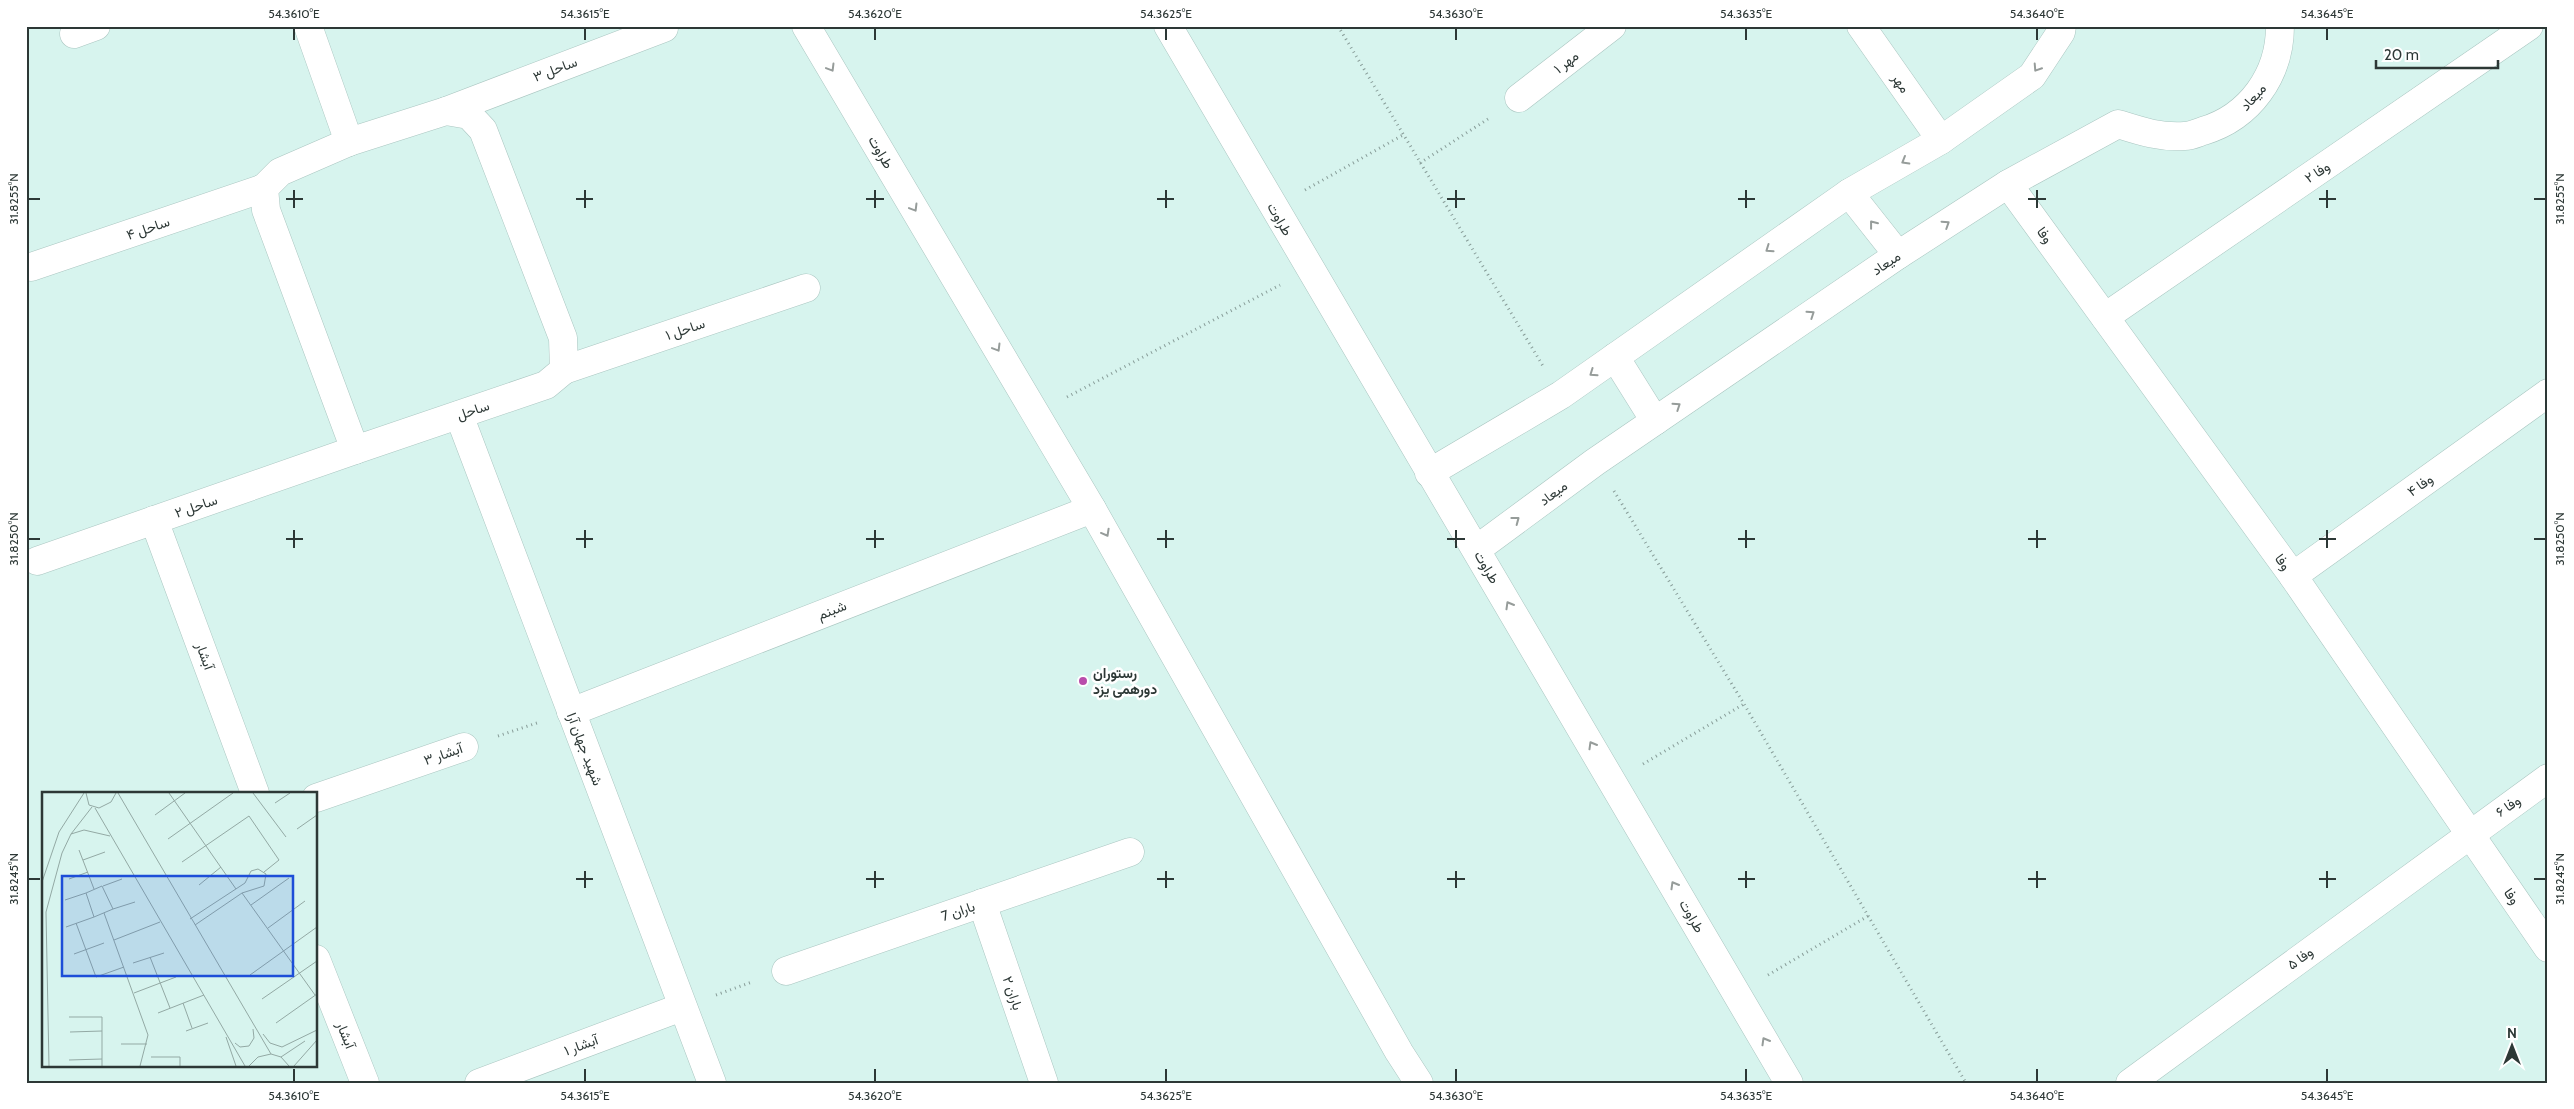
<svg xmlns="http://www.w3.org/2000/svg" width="2574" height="1109" viewBox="0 0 2574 1109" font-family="Cabin,Vazirmatn,sans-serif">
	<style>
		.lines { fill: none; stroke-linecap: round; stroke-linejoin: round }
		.minor-casing { stroke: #aac6c1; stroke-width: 29 }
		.secondary-casing { stroke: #aac6c1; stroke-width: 29 }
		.path { stroke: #889d99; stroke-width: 3; stroke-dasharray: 1 4; stroke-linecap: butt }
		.minor { stroke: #fff; stroke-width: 28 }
		.secondary { stroke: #fff; stroke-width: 28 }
		.oneway { stroke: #969c9a }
		.ticks { fill: none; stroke: #2d3836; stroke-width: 2 }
		.poi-dot { fill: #b94cab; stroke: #fff; stroke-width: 2 }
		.labels { text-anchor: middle; stroke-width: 5; stroke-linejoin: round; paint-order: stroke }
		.street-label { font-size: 14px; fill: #2d3836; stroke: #fff }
		.poi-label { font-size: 14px; font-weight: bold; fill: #2d3836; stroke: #fff; text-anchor: start }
		.inset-road { fill: none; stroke: #93a9a4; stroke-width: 1 }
		.view { fill: #1d4ed8; fill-opacity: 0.15; stroke: #1d4ed8; stroke-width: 2.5 }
		.inset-edge { fill: none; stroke: #2d3836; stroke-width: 2.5 }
		.neatline { fill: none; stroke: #2d3836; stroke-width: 2 }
		.ticks-label { font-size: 12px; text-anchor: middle; fill: #2d3836 }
	</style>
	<rect width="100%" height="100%" fill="#d7f4ee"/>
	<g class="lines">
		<g class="minor-casing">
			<g id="minor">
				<polyline points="308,26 349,142"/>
				<polyline points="1861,26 1941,140"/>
				<polyline points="74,34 96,26"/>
				<polyline points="1519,98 1612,26"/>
				<polygon points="446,111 469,115 483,130 563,338 564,370 546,385 355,450 266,210 264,188 280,172 349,142"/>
				<polyline points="446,111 664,28"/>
				<polyline points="2008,184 2293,576 2548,948"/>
				<polyline points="1849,193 1898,255"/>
				<polyline points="31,267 264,188"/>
				<polyline points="2105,317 2529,26"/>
				<polyline points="1615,357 1655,421"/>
				<polyline points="564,370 806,288"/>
				<polyline points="459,415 712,1083"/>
				<polyline points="1429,473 1561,395 1849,193 1941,140 2032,76 2061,32 2062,26"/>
				<polyline points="154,520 255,793"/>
				<path d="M1477,549L1595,462L1898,255L2008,184L2118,124C2140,131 2161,138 2185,136C2191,136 2197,133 2203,131C2250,117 2280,75 2280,26"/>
				<polyline points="37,561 355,450"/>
				<polyline points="2293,576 2548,393"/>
				<polyline points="571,712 1092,509"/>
				<polyline points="316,798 464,747"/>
				<polyline points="982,903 1044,1083"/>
				<polyline points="316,959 365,1083"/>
				<polyline points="786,971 1130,852"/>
				<polyline points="479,1083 682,1007"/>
				<polyline points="2130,1083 2548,778"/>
			</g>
		</g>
		<g class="secondary-casing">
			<g id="secondary">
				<polyline points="806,26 1092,509 1399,1052 1419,1083"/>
				<polyline points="1168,26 1789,1083"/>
			</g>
		</g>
		<g class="path">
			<polyline points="1338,26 1543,366"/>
			<polyline points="1420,163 1491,117"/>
			<polyline points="1305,190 1403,135"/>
			<polyline points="1067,397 1280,285"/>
			<polyline points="1614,491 1744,704 1966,1083"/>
			<polyline points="498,736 537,723"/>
			<polyline points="1643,764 1744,704"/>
			<polyline points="1768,975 1868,916"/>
			<polyline points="716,995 752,982"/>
		</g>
		<use href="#minor" class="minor"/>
		<use href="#secondary" class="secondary"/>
	</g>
	<defs><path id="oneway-chevron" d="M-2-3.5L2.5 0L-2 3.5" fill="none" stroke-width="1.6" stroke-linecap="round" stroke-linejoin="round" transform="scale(1.25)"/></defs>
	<g class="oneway">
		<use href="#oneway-chevron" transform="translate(831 68) rotate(59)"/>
		<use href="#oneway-chevron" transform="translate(2037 68) rotate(123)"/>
		<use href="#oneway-chevron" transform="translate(1905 161) rotate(150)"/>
		<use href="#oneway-chevron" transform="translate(914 208) rotate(59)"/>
		<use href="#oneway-chevron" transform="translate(1873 224) rotate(-128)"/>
		<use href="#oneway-chevron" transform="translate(1946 224) rotate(-33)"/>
		<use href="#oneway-chevron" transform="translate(1769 249) rotate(145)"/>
		<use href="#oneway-chevron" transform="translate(1811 314) rotate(-34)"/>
		<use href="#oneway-chevron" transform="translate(997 348) rotate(59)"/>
		<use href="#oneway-chevron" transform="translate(1593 373) rotate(145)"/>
		<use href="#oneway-chevron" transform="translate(1677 406) rotate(-34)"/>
		<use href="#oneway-chevron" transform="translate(1516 520) rotate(-37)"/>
		<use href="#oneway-chevron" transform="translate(1106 533) rotate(61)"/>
		<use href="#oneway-chevron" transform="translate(1509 605) rotate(-120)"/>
		<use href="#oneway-chevron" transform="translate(1592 745) rotate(-120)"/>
		<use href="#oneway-chevron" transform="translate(1674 885) rotate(-120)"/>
		<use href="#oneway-chevron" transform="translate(1765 1041) rotate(-120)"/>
	</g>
	<path class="ticks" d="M294,28V40M585,28V40M875,28V40M1166,28V40M1456,28V40M1746,28V40M2037,28V40M2327,28V40M294,190V208M585,190V208M875,190V208M1166,190V208M1456,190V208M1746,190V208M2037,190V208M2327,190V208M28,199H40M286,199H303M576,199H593M866,199H884M1157,199H1174M1447,199H1465M1738,199H1755M2028,199H2046M2319,199H2336M2534,199H2546M294,530V548M585,530V548M875,530V548M1166,530V548M1456,530V548M1746,530V548M2037,530V548M2327,530V548M28,539H40M286,539H303M576,539H593M866,539H884M1157,539H1174M1447,539H1465M1738,539H1755M2028,539H2046M2319,539H2336M2534,539H2546M585,871V888M875,871V888M1166,871V888M1456,871V888M1746,871V888M2037,871V888M2327,871V888M28,879H40M576,879H593M866,879H884M1157,879H1174M1447,879H1465M1738,879H1755M2028,879H2046M2319,879H2336M2534,879H2546M294,1069V1082M585,1069V1082M875,1069V1082M1166,1069V1082M1456,1069V1082M1746,1069V1082M2037,1069V1082M2327,1069V1082"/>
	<circle class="poi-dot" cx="1083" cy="681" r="5"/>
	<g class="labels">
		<g class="street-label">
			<text transform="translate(1566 62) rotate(-38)" y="5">مهر ۱</text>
			<text transform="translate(555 69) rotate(-21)" y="5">ساحل ۳</text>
			<text transform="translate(1901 83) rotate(55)" y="5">مهر</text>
			<text transform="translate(2253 97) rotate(-48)" y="5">میعاد</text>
			<text transform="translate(881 152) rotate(59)" y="5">طراوت</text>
			<text transform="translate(2317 172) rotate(-34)" y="5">وفا ۲</text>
			<text transform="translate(1280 219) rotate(60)" y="5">طراوت</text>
			<text transform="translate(148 228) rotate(-19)" y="5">ساحل ۴</text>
			<text transform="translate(2045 235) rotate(54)" y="5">وفا</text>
			<text transform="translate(1886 263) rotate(-34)" y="5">میعاد</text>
			<text transform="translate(685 329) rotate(-19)" y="5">ساحل ۱</text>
			<text transform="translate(473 410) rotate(-19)" y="5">ساحل</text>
			<text transform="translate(2420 485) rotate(-36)" y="5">وفا ۴</text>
			<text transform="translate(1553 493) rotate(-37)" y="5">میعاد</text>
			<text transform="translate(196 506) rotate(-19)" y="5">ساحل ۲</text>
			<text transform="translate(2283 562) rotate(54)" y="5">وفا</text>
			<text transform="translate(1487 567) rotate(59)" y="5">طراوت</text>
			<text transform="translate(832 610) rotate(-21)" y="5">شبنم</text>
			<text transform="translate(205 656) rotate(70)" y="5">آبشار</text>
			<text transform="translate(585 749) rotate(69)" y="5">شهید جهان آرا</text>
			<text transform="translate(443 754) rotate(-19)" y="5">آبشار ۳</text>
			<text transform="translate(2508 806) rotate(-35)" y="5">وفا ۶</text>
			<text transform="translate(2512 896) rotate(55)" y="5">وفا</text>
			<text transform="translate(958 911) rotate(-19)" y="5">باران 7</text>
			<text transform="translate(1692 916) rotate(60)" y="5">طراوت</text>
			<text transform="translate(2300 958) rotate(-36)" y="5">وفا ۵</text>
			<text transform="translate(1013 993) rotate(71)" y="5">باران ۲</text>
			<text transform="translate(346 1035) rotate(68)" y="5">آبشار</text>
			<text transform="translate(581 1045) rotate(-20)" y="5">آبشار ۱</text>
		</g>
		<g class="poi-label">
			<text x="1093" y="678">رستوران<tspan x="1093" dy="16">دورهمی یزد</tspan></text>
		</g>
	</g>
	<g transform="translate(42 792)">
		<rect width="275" height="275" fill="#d7f4ee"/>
		<path class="inset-road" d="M44,1L47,13L57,16L69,10L74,1M76,1L229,262M127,1L194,97M211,1L244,45M233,11L248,1M53,16L203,274M113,23L143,1M255,37L275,23M29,42L42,38L68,44M126,47L191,1M37,58L52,97M41,68L63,60M140,70L207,24L237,68L222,80M27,87L46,80M0,90L17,40L42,1M157,93L179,75M60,94L71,117L52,125L44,101ZM61,94L80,87M200,101L273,203M23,108L44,101M209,113L247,86M71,117L93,110M62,121L106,243L98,274M148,127L203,91L209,79L216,77L224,82L222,94L200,101L153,133M34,131L54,185L82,175M24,135L52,125M226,136L263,109M72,148L118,130M32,162L62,151M108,165L128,216M91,171L122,161M208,183L275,135M92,201L134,185M220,207L275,169M141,211L150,236M116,221L162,203M27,225H60V274M234,231L275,202M144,239L166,231M28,240L60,239M221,242L228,251L240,255L275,238M184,245L194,274M193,251L198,255L207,254L212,246L211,237M79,252H105M109,265H138V274M239,265L263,249M27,268L60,267M7,274L4,120L20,61L29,42L50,15M207,274L216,265L229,262L239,265L247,274M252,274L275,248"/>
		<path class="view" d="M20,84H251V184H20Z"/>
		<rect width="275" height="275" class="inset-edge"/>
	</g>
	<rect width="2574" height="1109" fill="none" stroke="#ffffff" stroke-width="55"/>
	<g transform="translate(2512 1046)" stroke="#ffffff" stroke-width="4" paint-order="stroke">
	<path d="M0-4L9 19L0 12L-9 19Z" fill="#2d3836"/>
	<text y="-8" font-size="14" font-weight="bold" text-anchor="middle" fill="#2d3836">N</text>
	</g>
	<path d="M2376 60v8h122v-8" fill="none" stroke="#2d3836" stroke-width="2.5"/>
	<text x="2384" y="60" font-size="15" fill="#2d3836" stroke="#ffffff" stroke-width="4" paint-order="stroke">20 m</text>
	<rect x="28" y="28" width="2518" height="1054" class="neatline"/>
	<g class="ticks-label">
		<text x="294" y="18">54.3610°E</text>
		<text x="585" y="18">54.3615°E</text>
		<text x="875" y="18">54.3620°E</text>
		<text x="1166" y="18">54.3625°E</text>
		<text x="1456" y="18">54.3630°E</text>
		<text x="1746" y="18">54.3635°E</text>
		<text x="2037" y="18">54.3640°E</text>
		<text x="2327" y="18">54.3645°E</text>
		<text transform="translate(14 199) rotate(-90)" y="4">31.8255°N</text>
		<text transform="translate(2560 199) rotate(-90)" y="4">31.8255°N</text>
		<text transform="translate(14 539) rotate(-90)" y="4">31.8250°N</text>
		<text transform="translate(2560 539) rotate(-90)" y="4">31.8250°N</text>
		<text transform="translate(14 879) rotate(-90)" y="4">31.8245°N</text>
		<text transform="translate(2560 879) rotate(-90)" y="4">31.8245°N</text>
		<text x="294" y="1100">54.3610°E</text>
		<text x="585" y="1100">54.3615°E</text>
		<text x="875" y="1100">54.3620°E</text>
		<text x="1166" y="1100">54.3625°E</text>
		<text x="1456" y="1100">54.3630°E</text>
		<text x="1746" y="1100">54.3635°E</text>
		<text x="2037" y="1100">54.3640°E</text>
		<text x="2327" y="1100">54.3645°E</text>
	</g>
</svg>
